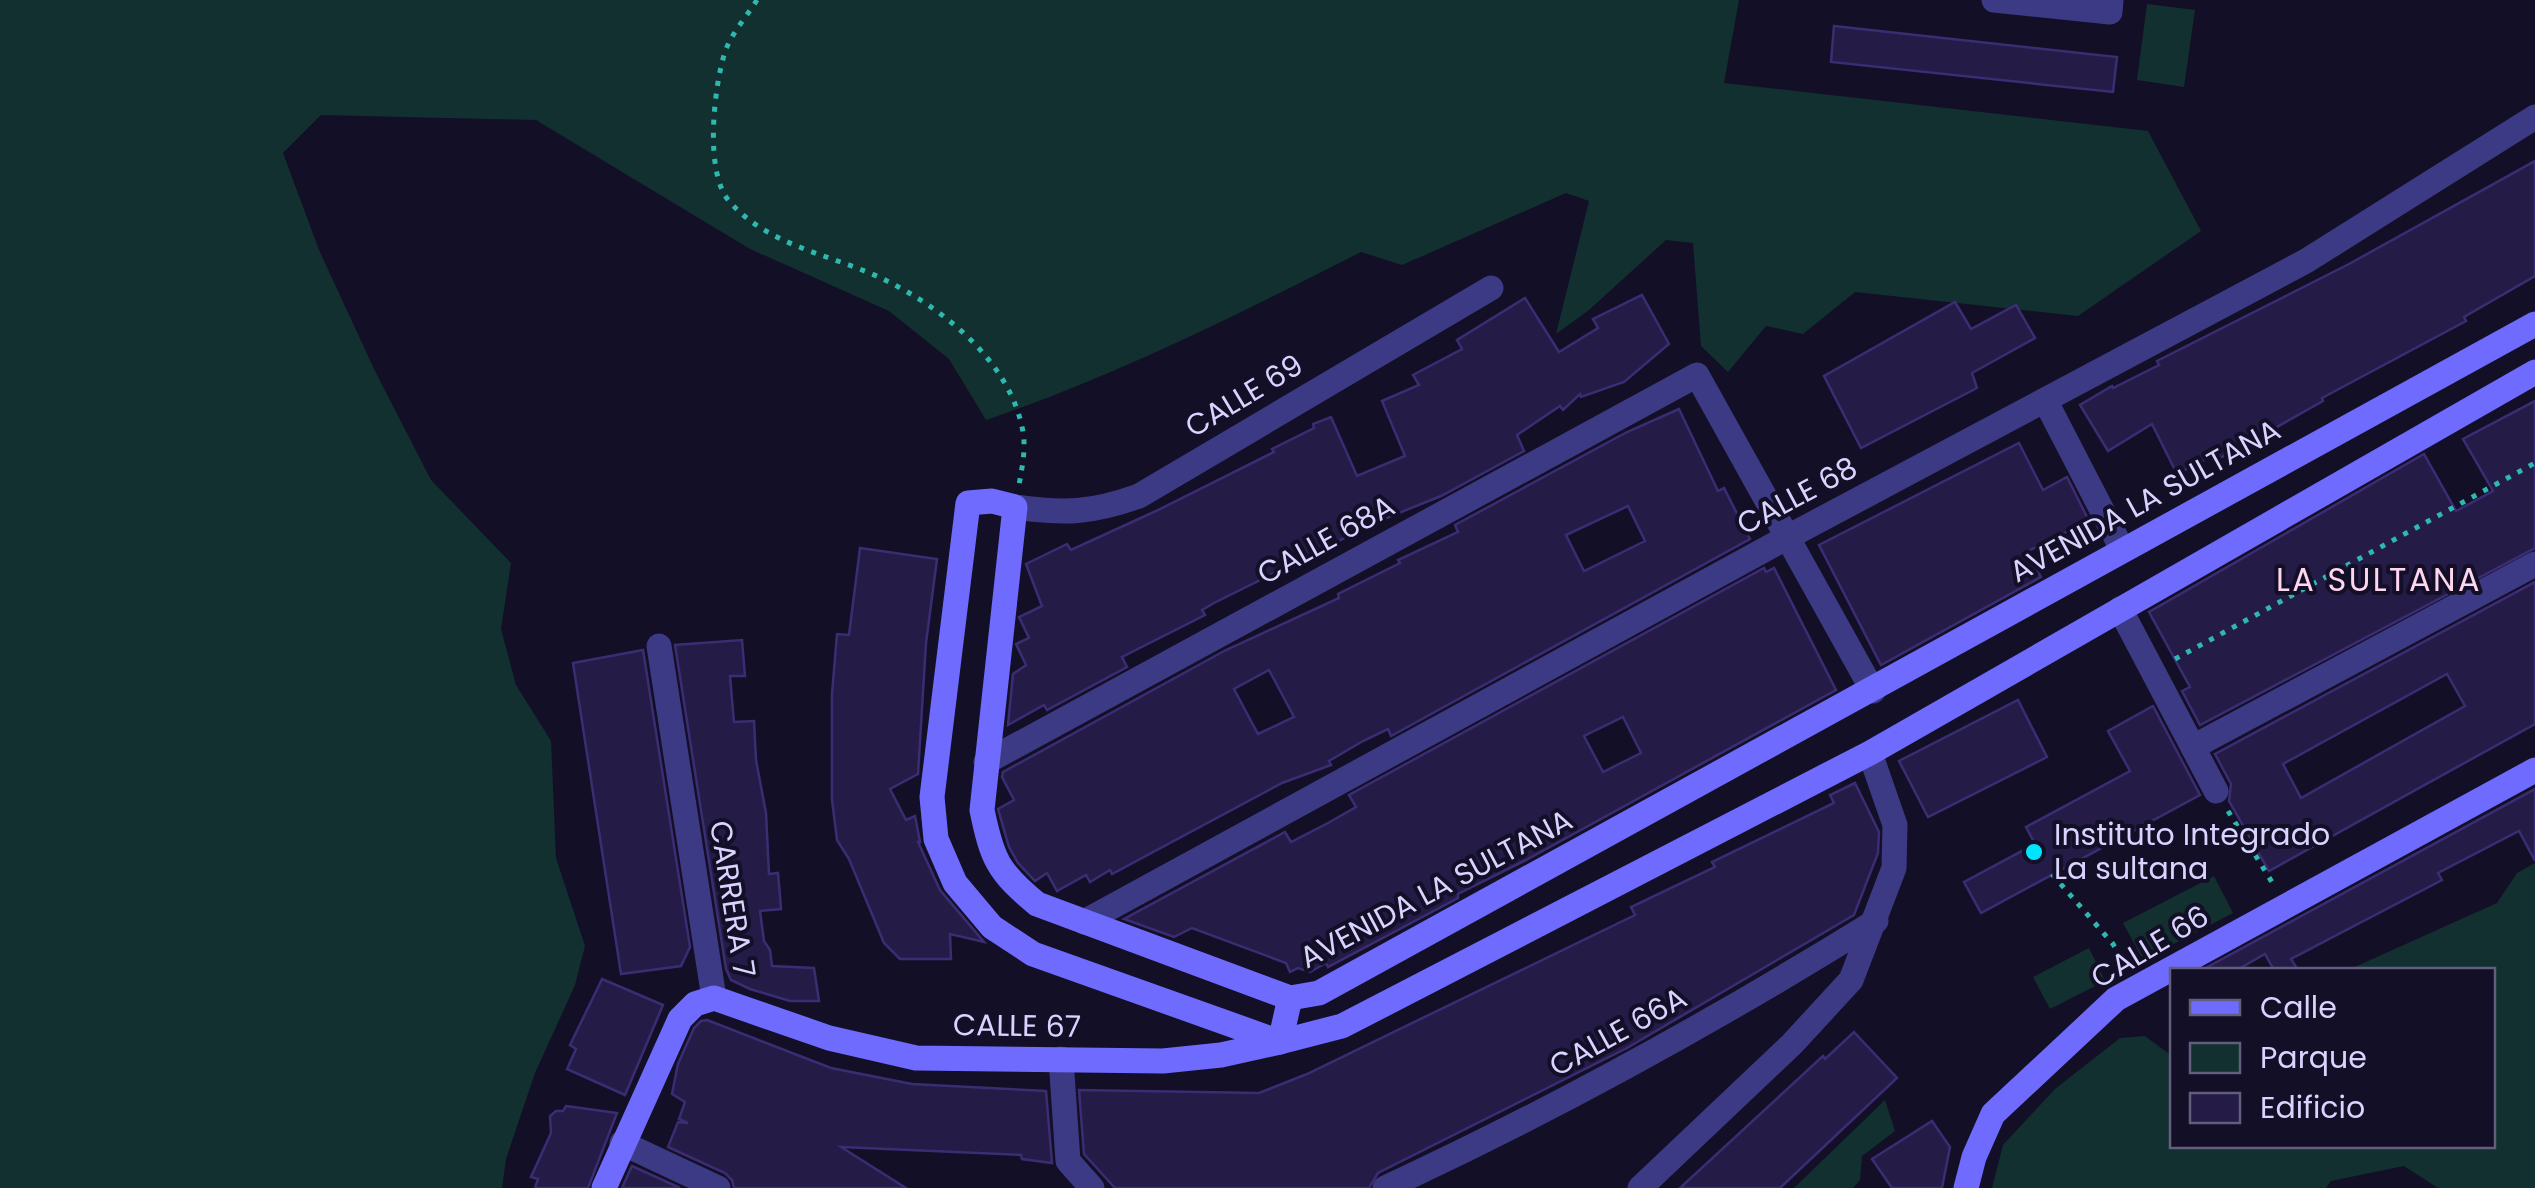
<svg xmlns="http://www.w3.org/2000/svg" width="2535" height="1188" viewBox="0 0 2535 1188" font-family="Poppins,sans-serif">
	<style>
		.green { fill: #12302f }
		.building { fill: #241b47; stroke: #3b2d73; stroke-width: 2.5; fill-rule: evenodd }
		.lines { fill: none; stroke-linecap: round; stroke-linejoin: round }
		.path { stroke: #2fb8b0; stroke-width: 5; stroke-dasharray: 5 8; stroke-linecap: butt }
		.street { stroke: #3d3a85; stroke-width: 25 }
		.secondary { stroke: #6f6bff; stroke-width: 25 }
		.poi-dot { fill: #00e5ff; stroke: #130f26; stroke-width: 4 }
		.labels { text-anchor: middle; stroke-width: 8; stroke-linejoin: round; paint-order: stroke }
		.street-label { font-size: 30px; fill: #d9d4ff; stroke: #130f26 }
		.poi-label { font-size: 30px; fill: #d9d4ff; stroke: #130f26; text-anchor: start }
		.neighbourhood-label { font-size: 32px; letter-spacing: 2.5px; fill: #ffd6f0; stroke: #130f26 }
	</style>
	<rect width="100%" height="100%" fill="#130f26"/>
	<g class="green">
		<path d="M0,0H1739L1724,83L2148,131L2201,231L2078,316L1855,292L1803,334L1766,326L1728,372L1701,346L1693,243L1666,240L1589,310L1556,334L1589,201L1566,193L1402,265L1361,252C1239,314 1116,376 986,420L949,359L889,311L750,249L536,120L321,115L283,153L319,250L375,371L431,480L511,563L501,629L516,685L551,741L556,858L585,946L575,985L535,1073L506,1159L502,1188H0Z"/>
		<polygon points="2147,4 2195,10 2184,87 2137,80"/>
		<polygon points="2535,863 2535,1188 2438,1188 2404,1166 2331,1181 2326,1188 1992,1188 2003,1145 2055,1089 2120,1038 2145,1036 2172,1056 2172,1146 2492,1146 2492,970 2348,970 2497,903 2517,873"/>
		<polygon points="2214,876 2233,913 2143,960 2123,923"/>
		<polygon points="2089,948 2105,981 2050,1009 2033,977"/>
		<polygon points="1885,1100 1895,1131 1862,1156 1860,1180 1853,1188 1794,1188"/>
	</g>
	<g class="building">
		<polygon points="1834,26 2117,57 2113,92 1831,62"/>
		<polygon points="2535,161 2535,276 2464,317 2466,321 2322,398 2323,401 2252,441 2220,458 2218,453 2177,474 2152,424 2108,451 2080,405 2112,386 2113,388 2159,365 2157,361 2349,264"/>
		<polygon points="1642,295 1669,344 1624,382 1581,397 1580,394 1563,410 1560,406 1517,435 1524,451 1441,496 1379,521 1214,603 1202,610 1205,615 1122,657 1127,667 1047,710 1044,705 1008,725 1013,674 1026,665 1016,644 1029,638 1019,617 1042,606 1026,564 1067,544 1071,550 1156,511 1274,452 1272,449 1314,428 1313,424 1331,417 1357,476 1405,456 1382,401 1419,385 1413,375 1462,349 1457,340 1525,298 1559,352 1598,328 1593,319"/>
		<polygon points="1955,302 1971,329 2016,305 2035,338 1972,373 1977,388 1861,448 1824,376"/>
		<polygon points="2535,401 2535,548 2200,725 2182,691 2190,687 2149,612 2424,454 2456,511 2493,491 2463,439"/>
		<path d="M1679,409L1718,491L1724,488L1750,539L1391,736L1388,729L1363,741L1329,761L1331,765L1282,783L1112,874L1110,870L1090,882L1086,875L1057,891L1047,873L1035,881L1018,863L1009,847L998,809L1014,800L1002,777L1003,772L1226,650L1339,598L1338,594L1400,563L1398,560L1458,532L1455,525L1627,432ZM1628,506L1645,541L1584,571L1566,535ZM1269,670L1294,717L1258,734L1234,689Z"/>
		<polygon points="2019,443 2043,490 2067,477 2089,521 2028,551 2041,577 1881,665 1819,545"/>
		<polygon points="860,548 937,559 926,643 918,774 890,789 906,820 915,816 920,842 918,842 940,890 984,942 950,934 951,959 900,959 884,943 849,859 837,840 832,800 832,694 837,634 849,635"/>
		<path d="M1764,568L1766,572L1774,568L1836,690L1528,859L1458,894V898L1328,967L1326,963L1310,972L1298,968L1290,972L1286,963L1192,928L1174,937L1124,919L1285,832L1291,842L1328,823L1356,807L1349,795ZM1623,717L1641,753L1603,772L1584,736Z"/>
		<path d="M2535,582V724L2269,871L2229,801L2231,784L2215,754ZM2447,674L2465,706L2301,798L2283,764Z"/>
		<polygon points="742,640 745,676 730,676 734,722 754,721 756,760 766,813 769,874 778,873 780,896 781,909 760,911 764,941 770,950 772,966 814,968 819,1001 790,1001 750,989 731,980 726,969 675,645"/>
		<polygon points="643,650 690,947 681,966 621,974 573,663"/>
		<polygon points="2018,700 2047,757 1928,817 1899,761"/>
		<polygon points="2153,706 2200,795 1981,913 1964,882 2035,844 2026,827 2130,771 2108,731"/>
		<polygon points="1855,783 1879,832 1878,853 1854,915 1627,1048 1378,1173 1369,1188 1115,1188 1084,1154 1079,1090 1259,1093 1307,1074 1635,915 1631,907 1715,867 1712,862 1834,803 1830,795"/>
		<polygon points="2535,789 2535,861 2519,831 2438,873 2442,880 2291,959 2298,970 2274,970 2265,954 2237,970 2202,970"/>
		<polygon points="602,979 663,1005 625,1095 567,1069 576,1049 570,1045"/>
		<polygon points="707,1020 831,1068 912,1084 1046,1091 1052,1163 1022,1159 1021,1155 841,1147 906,1188 734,1188 732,1180 725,1173 668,1147 678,1122 688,1123 679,1119 685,1102 672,1094 678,1064 694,1028 701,1021"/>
		<polygon points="1854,1032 1897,1078 1780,1188 1680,1188 1823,1056 1825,1059"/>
		<polygon points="566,1106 617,1113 588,1188 535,1188 538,1179 531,1177 551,1133 550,1116 556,1111 563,1111"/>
		<polygon points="1932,1121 1950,1147 1942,1188 1892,1188 1872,1159"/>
		<polygon points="632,1166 680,1188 622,1188"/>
	</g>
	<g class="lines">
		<g class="path">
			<path d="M757,0C747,16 731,34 725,52C714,86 704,172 729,201C769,247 831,254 883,279C943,308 1011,362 1023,432C1026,449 1022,468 1019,485"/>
			<polyline points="2175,659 2535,463"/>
			<polyline points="2228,811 2275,887"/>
			<polyline points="2052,874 2113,944 2125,965"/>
		</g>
		<g class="street">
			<polyline points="1994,0 2110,12 2111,0"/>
			<polyline points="2045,400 2122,549"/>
			<path d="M1015,507C1065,514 1091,513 1139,496L1491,288"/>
			<polyline points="2120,609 2216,791"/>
			<polyline points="659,646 714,998"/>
			<polyline points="2193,747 2535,564"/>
			<polyline points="986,762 1697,375 1873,691"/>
			<polyline points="1084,922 1786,538 2306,261 2535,117"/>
			<polyline points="1061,1059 1068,1161 1092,1188"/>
			<polyline points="622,1143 718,1188"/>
			<path d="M1385,1188C1554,1110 1718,1019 1876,921"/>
			<polyline points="1640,1188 1792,1044 1851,980 1894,868 1895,825 1870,753"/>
		</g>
		<g class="secondary">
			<path d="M2535,324L1319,993L1290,998L1037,904C998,872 992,859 982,810L1015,507L992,501L968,503L932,797L936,839L955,883L992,927L1033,954L1280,1042L1342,1026L1870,753L2535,372"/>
			<polyline points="604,1188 680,1019 695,1004 714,998 829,1038 916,1058 1163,1061 1221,1055 1280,1042 1290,998"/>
			<polyline points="1966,1188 1974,1157 1993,1114 2116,999 2535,770"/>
		</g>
	</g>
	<circle class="poi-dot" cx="2034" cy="852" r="10"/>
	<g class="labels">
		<g class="street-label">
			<text transform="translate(1244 396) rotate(-31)" y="10">CALLE 69</text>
			<text transform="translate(1797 496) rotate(-28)" y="10">CALLE 68</text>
			<text transform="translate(2145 501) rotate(-29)" y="10">AVENIDA LA SULTANA</text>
			<text transform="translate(1326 540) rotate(-29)" y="10">CALLE 68A</text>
			<text transform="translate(1436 889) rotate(-28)" y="10">AVENIDA LA SULTANA</text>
			<text transform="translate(732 899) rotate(81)" y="10">CARRERA 7</text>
			<text transform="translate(2150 947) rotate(-31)" y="10">CALLE 66</text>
			<text transform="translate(1017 1026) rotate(1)" y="10">CALLE 67</text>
			<text transform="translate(1618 1032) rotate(-29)" y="10">CALLE 66A</text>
		</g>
		<g class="poi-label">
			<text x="2054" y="845">Instituto Integrado<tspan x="2054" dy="34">La sultana</tspan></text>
		</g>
		<g class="neighbourhood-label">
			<text x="2379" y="591">LA SULTANA</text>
		</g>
	</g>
	<rect x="2170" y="968" width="325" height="180" fill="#130f26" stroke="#625e7d" stroke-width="2.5"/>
	<rect x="2190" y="1000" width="50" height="15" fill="#6f6bff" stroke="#625e7d" stroke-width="2.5"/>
	<text x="2260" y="1018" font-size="30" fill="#d9d4ff">Calle</text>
	<rect x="2190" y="1043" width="50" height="30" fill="#12302f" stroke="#625e7d" stroke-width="2.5"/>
	<text x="2260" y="1068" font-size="30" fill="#d9d4ff">Parque</text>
	<rect x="2190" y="1093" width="50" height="30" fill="#241b47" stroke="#625e7d" stroke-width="2.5"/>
	<text x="2260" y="1118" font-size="30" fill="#d9d4ff">Edificio</text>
</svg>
